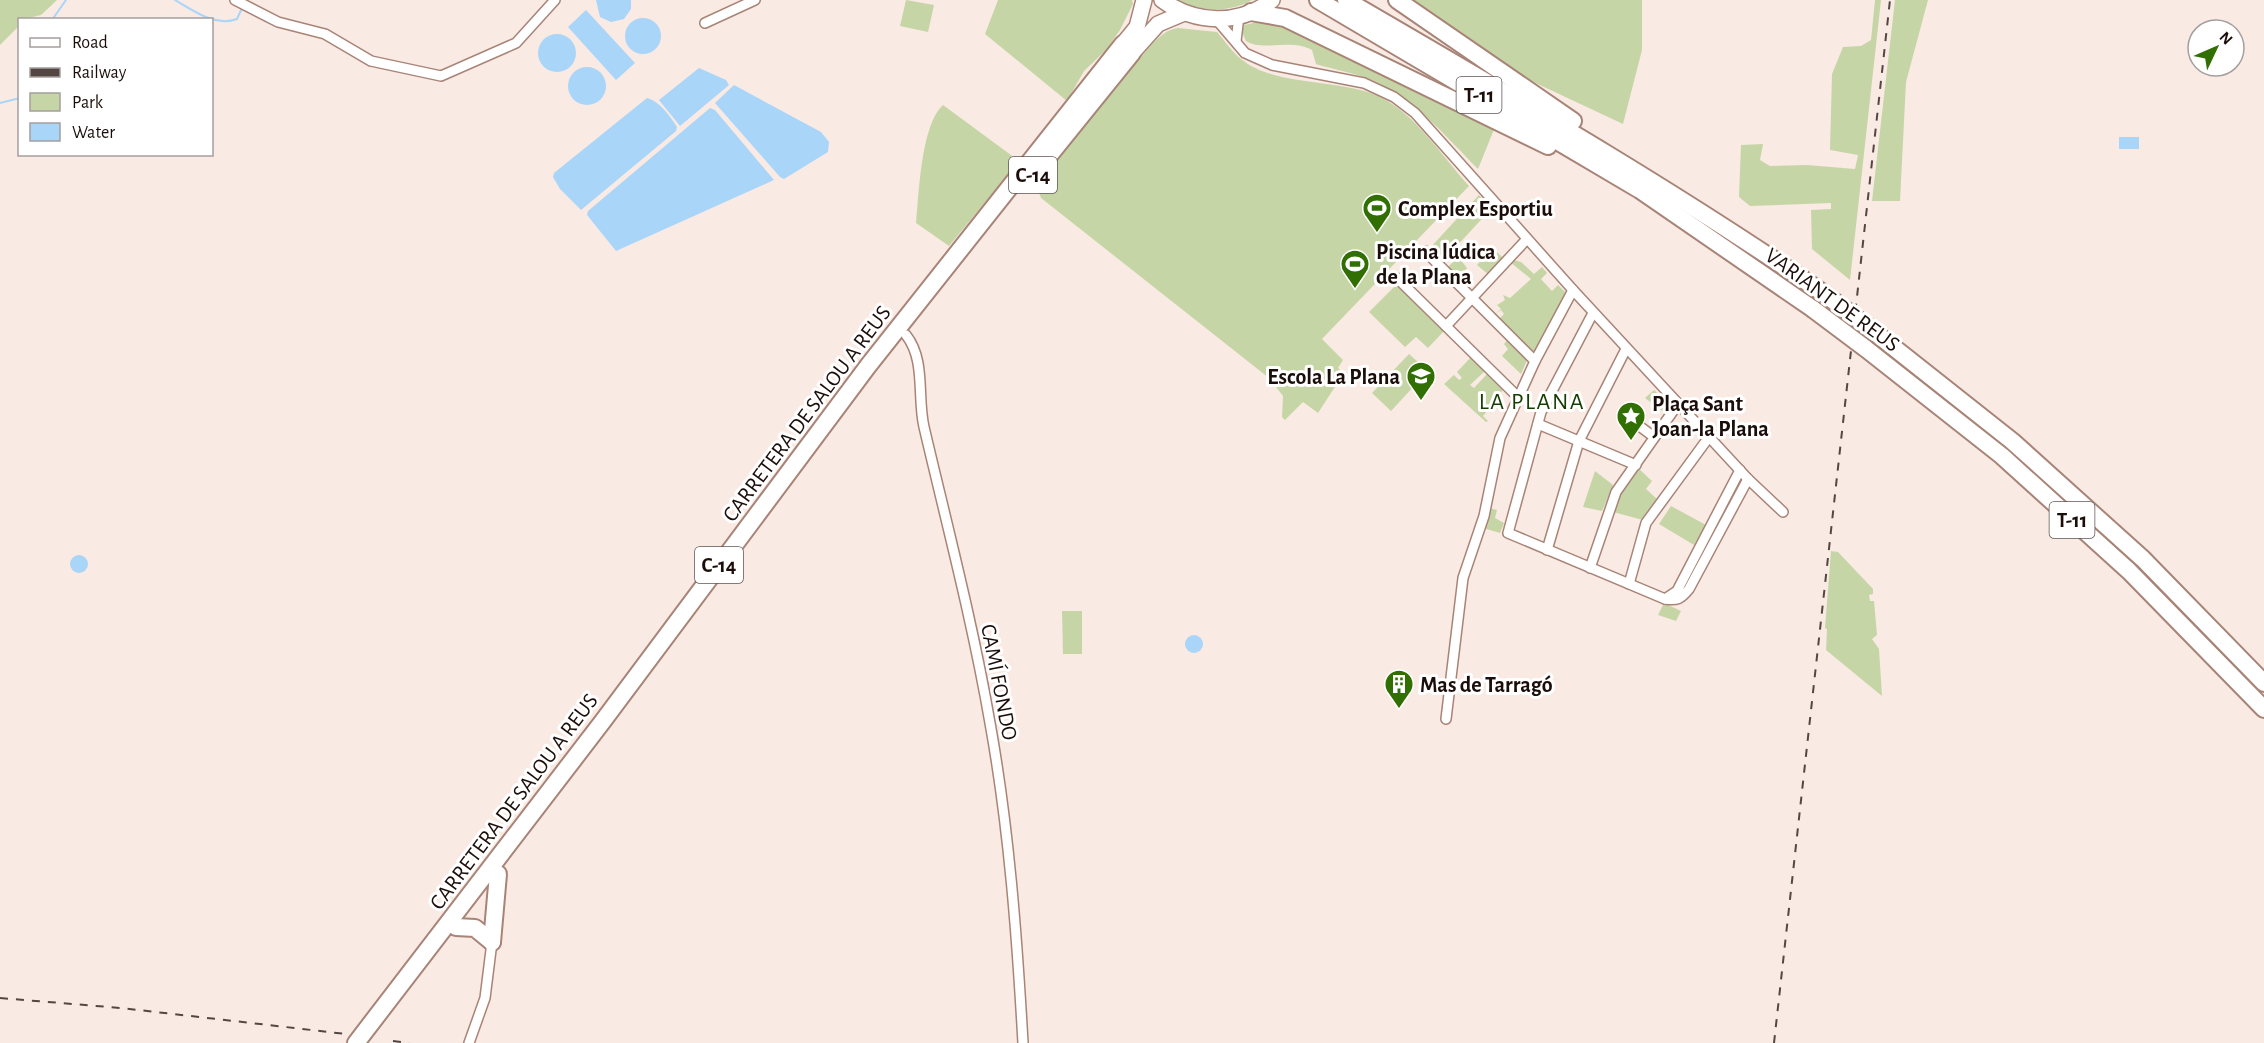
<svg xmlns="http://www.w3.org/2000/svg" width="2264" height="1043" viewBox="0 0 2264 1043" font-family="'Alegreya Sans',sans-serif">
	<style>
		.green { fill: #c6d5a6 }
		.water { fill: #a9d5f9 }
		.lines { fill: none; stroke-linecap: round; stroke-linejoin: round }
		.stream { stroke: #a9d5f9; stroke-width: 2 }
		.street-casing { stroke: #a88477; stroke-width: 12 }
		.primary-casing { stroke: #a88477; stroke-width: 18 }
		.highway-casing { stroke: #a88477; stroke-width: 20 }
		.street { stroke: #fff; stroke-width: 9 }
		.primary { stroke: #fff; stroke-width: 15 }
		.highway { stroke: #fff; stroke-width: 16 }
		.rail { stroke: #544642; stroke-width: 2; stroke-dasharray: 8 8; stroke-linecap: butt }
		.highway-bridge-casing { stroke: #a88477; stroke-width: 20; stroke-linecap: butt }
		.highway-bridge { stroke: #fff; stroke-width: 16 }
		.labels { text-anchor: middle; stroke-width: 6; stroke-linejoin: round; paint-order: stroke }
		.shield { fill: #fff; stroke: #5f5654; stroke-width: 1.5 }
		.shield-label { font-size: 21px; font-weight: bold; fill: #1b0e0a }
		.poi-label { font-size: 22px; font-weight: bold; fill: #1b0e0a; stroke: #fff; text-anchor: start }
		.street-label { font-size: 22px; fill: #1b0e0a; stroke: #fff }
		.neighbourhood-label { font-size: 24px; letter-spacing: 1.5px; fill: #163d00; stroke: #fff }
	</style>
	<rect width="100%" height="100%" fill="#faeae4"/>
	<g class="green">
		<polygon points="0,0 57,0 41,15 20,20 19,26 0,45"/>
		<polygon points="906,0 934,5 928,32 900,26"/>
		<polygon points="998,0 1132,0 1133,4 1120,30 1106,50 1084,71 1067,101 985,34"/>
		<path d="M1178,0H1252C1230,13 1200,12 1178,0Z"/>
		<polygon points="1410,0 1642,0 1642,50 1623,124 1527,79"/>
		<polygon points="1875,0 1881,0 1850,280 1812,249 1811,210 1831,209 1831,203 1750,206 1739,197 1741,145 1763,144 1760,160 1770,166 1807,165 1855,169 1858,155 1830,150 1832,74 1843,47 1861,46 1871,40"/>
		<polygon points="1895,0 1928,0 1906,82 1900,201 1872,201"/>
		<path d="M1263,21L1278,23L1495,127L1478,169C1446,137 1416,100 1374,81C1356,73 1335,70 1316,64L1312,50C1291,38 1263,52 1246,41L1242,32L1244,25Z"/>
		<path d="M1178,28L1217,32C1225,41 1232,52 1241,59C1275,87 1337,78 1378,96C1415,113 1442,156 1469,186L1322,339L1343,360L1338,368L1344,373L1318,413L1303,402L1285,420L1282,417L1283,396L1269,378L1041,198L1036,185L1124,75C1142,60 1157,30 1178,28Z"/>
		<path d="M943,105L1019,161L949,246L916,223C919,193 921,125 943,105Z"/>
		<polygon points="1479,195 1491,209 1441,263 1429,249"/>
		<polygon points="1493,248 1504,259 1489,275 1477,265"/>
		<polygon points="1456,254 1467,268 1458,279 1447,268 1455,260 1453,257"/>
		<polygon points="1513,260 1521,262 1534,274 1542,267 1547,273 1541,279 1552,291 1558,285 1568,295 1536,355 1499,319 1504,314 1501,310 1495,314 1501,309 1497,305 1505,300 1503,295 1510,298 1531,279 1510,262"/>
		<polygon points="1398,283 1445,330 1428,348 1416,337 1405,347 1369,312"/>
		<polygon points="1509,338 1528,358 1521,374 1502,356 1508,349 1504,344"/>
		<polygon points="1409,354 1428,371 1391,411 1372,393"/>
		<polygon points="1472,356 1486,370 1470,385 1474,388 1488,373 1504,388 1491,408 1491,413 1488,410 1483,416 1488,421 1486,422 1444,384 1454,375 1459,380 1462,378 1457,372"/>
		<polygon points="1654,390 1670,405 1665,413 1645,398"/>
		<polygon points="1639,469 1652,481 1646,489 1658,500 1643,520 1613,512 1618,496"/>
		<polygon points="1595,471 1613,485 1602,511 1583,507"/>
		<polygon points="1671,506 1706,525 1694,545 1659,524"/>
		<polygon points="1489,508 1497,510 1495,518 1504,523 1500,533 1483,528"/>
		<polygon points="1831,551 1838,552 1873,589 1873,594 1869,595 1870,601 1874,601 1877,635 1872,639 1879,649 1882,696 1826,650 1827,629 1825,628"/>
		<polygon points="1664,603 1681,611 1676,621 1658,615"/>
		<polygon points="1062,611 1082,611 1082,654 1063,654"/>
	</g>
	<g class="water">
		<polygon points="596,0 631,0 631,9 624,19 611,22 600,17"/>
		<polygon points="586,10 635,63 616,80 568,27"/>
		<circle cx="643" cy="36" r="18"/>
		<circle cx="557" cy="53" r="19"/>
		<circle cx="587" cy="86" r="19"/>
		<polygon points="699,68 726,80 729,85 680,126 659,100"/>
		<polygon points="734,85 821,132 829,142 828,152 784,179 780,177 715,103"/>
		<path d="M647,98C659,101 670,116 677,127L676,131L581,210L560,189L553,177L554,173Z"/>
		<polygon points="710,108 715,110 774,180 616,251 587,215 588,211"/>
		<rect x="2119" y="137" width="20" height="12"/>
		<circle cx="79" cy="564" r="9"/>
		<circle cx="1194" cy="644" r="9"/>
	</g>
	<g class="lines">
		<g class="stream">
			<path d="M175,0C194,11 215,27 237,19L242,8"/>
			<polyline points="52,20 66,0"/>
			<polyline points="0,103 20,98"/>
		</g>
		<g class="street-casing">
			<g id="street">
				<polyline points="235,0 278,22 325,34 371,61 441,76 516,43 555,0"/>
				<polyline points="1216,19 1245,53 1272,65 1364,83 1394,97 1415,113 1573,290 1748,479 1783,512"/>
				<polyline points="705,23 755,0"/>
				<polyline points="1236,41 1239,16"/>
				<polyline points="1425,251 1535,361"/>
				<polyline points="1397,278 1519,398"/>
				<polyline points="1593,313 1541,412 1508,533 1665,599"/>
				<polyline points="1446,326 1527,239"/>
				<path d="M906,335C926,360 917,397 924,427C947,525 973,624 990,723C1009,828 1017,936 1023,1043"/>
				<polyline points="1630,419 1654,437"/>
				<polyline points="1538,424 1636,465"/>
				<path d="M1740,470L1677,591L1665,599C1677,601 1681,599 1689,589L1748,479"/>
				<polyline points="1547,550 1579,441 1626,349"/>
				<polyline points="1590,568 1616,492 1678,404"/>
				<polyline points="1629,584 1646,523 1709,437"/>
				<polyline points="1446,719 1463,578 1484,516 1500,438 1535,361 1573,290"/>
				<polyline points="469,1043 485,998 492,942"/>
			</g>
		</g>
		<g class="primary-casing">
			<g id="primary">
				<path d="M1162,0C1195,24 1239,26 1272,0"/>
				<polyline points="1123,44 1137,27 1144,0"/>
				<polyline points="1132,53 1158,24 1184,13"/>
			</g>
		</g>
		<g class="highway-casing">
			<g id="highway">
				<polyline points="1318,0 1640,190 1813,309"/>
				<path d="M1346,0C1507,94 1669,187 1823,293"/>
				<polyline points="1397,0 1573,121"/>
				<polyline points="1251,12 1285,18 1548,146"/>
				<polyline points="1048,157 1132,53"/>
				<polyline points="1873,331 2012,441 2143,559 2264,683"/>
				<polyline points="1865,348 2002,456 2129,571 2264,709"/>
				<polyline points="456,927 475,928 492,942"/>
				<polyline points="492,942 498,874"/>
				<polyline points="356,1043 603,721 868,366 1123,44"/>
			</g>
		</g>
		<use href="#street" class="street"/>
		<use href="#primary" class="primary"/>
		<use href="#highway" class="highway"/>
		<g class="rail">
			<polyline points="0,998 121,1008 346,1034"/>
			<polyline points="393,1041 409,1043"/>
			<polyline points="1774,1043 1890,0"/>
		</g>
		<g class="highway-bridge-casing">
			<g id="highway-bridge">
				<polyline points="1823,293 1873,331"/>
				<polyline points="1813,309 1865,348"/>
			</g>
		</g>
		<use href="#highway-bridge" class="highway-bridge"/>
	</g>
	<defs>
		<g id="stadium-pin" transform="scale(1.5)"><path d="M0 17L-7.5 6A9.5 9.5 0 1 1 7.5 6Z" fill="#316f02" stroke="#fff"/><path d="M0-5a6.5 5 0 1 0 0 10a6.5 5 0 1 0 0-10ZM-3.5-1.8h7v3.6h-7Z" fill="#fff"/></g>
		<g id="school-pin" transform="scale(1.5)"><path d="M0 17L-7.5 6A9.5 9.5 0 1 1 7.5 6Z" fill="#316f02" stroke="#fff"/><path d="M0-5L7-2L0 1L-7-2ZM-4 1L0 2.5L4 1V4Q0 6-4 4Z" fill="#fff"/></g>
		<g id="sight-pin" transform="scale(1.5)"><path d="M0 17L-7.5 6A9.5 9.5 0 1 1 7.5 6Z" fill="#316f02" stroke="#fff"/><path d="M0-6L1.8-2.2L6-1.7L2.9 1.2L3.7 5.4L0 3.3L-3.7 5.4L-2.9 1.2L-6-1.7L-1.8-2.2Z" fill="#fff"/></g>
		<g id="building-pin" transform="scale(1.5)"><path d="M0 17L-7.5 6A9.5 9.5 0 1 1 7.5 6Z" fill="#316f02" stroke="#fff"/><path d="M-4-6H4V6H1V3H-1V6H-4ZM-2.5-4.3h1.7v1.8h-1.7ZM.8-4.3h1.7v1.8H.8ZM-2.5-1h1.7V.8h-1.7ZM.8-1h1.7V.8H.8Z" fill="#fff"/></g>
	</defs>
	<g fill-rule="evenodd">
		<use href="#stadium-pin" x="1377" y="208"/>
		<use href="#stadium-pin" x="1355" y="264"/>
		<use href="#school-pin" x="1421" y="376"/>
		<use href="#sight-pin" x="1631" y="416"/>
		<use href="#building-pin" x="1399" y="684"/>
	</g>
	<g class="labels">
		<g class="shield">
			<rect x="1456.5" y="77" width="45" height="36" rx="4.5"/>
			<rect x="1009" y="157" width="48" height="36" rx="4.5"/>
			<rect x="2049.5" y="502" width="45" height="36" rx="4.5"/>
			<rect x="695" y="547" width="48" height="36" rx="4.5"/>
		</g>
		<g class="shield-label">
			<text x="1479" y="102">T-11</text>
			<text x="1033" y="182">C-14</text>
			<text x="2072" y="527">T-11</text>
			<text x="719" y="572">C-14</text>
		</g>
		<g class="poi-label">
			<text x="1398" y="216">Complex Esportiu</text>
			<text x="1376" y="259">Piscina lúdica<tspan x="1376" dy="25">de la Plana</tspan></text>
			<text x="1400" y="384" text-anchor="end">Escola La Plana</text>
			<text x="1652" y="411">Plaça Sant<tspan x="1652" dy="25">Joan-la Plana</tspan></text>
			<text x="1420" y="692">Mas de Tarragó</text>
		</g>
		<g class="street-label">
			<text transform="translate(1833 299) rotate(36)" y="8">VARIANT DE REUS</text>
			<text transform="translate(806 413) rotate(-53)" y="8">CARRETERA DE SALOU A REUS</text>
			<text transform="translate(1000 682) rotate(79)" y="8">CAMÍ FONDO</text>
			<text transform="translate(513 801) rotate(-53)" y="8">CARRETERA DE SALOU A REUS</text>
		</g>
		<g class="neighbourhood-label">
			<text x="1532" y="409">LA PLANA</text>
		</g>
	</g>
	<rect x="18" y="18" width="195" height="138" fill="#ffffff" stroke="#a49f9d" stroke-width="1.5"/>
	<rect x="30" y="38" width="30" height="9" fill="#ffffff" stroke="#a49f9d" stroke-width="1.5"/>
	<text x="72" y="48" font-size="18" fill="#1b0e0a">Road</text>
	<rect x="30" y="68" width="30" height="9" fill="#544642" stroke="#a49f9d" stroke-width="1.5"/>
	<text x="72" y="78" font-size="18" fill="#1b0e0a">Railway</text>
	<rect x="30" y="93" width="30" height="18" fill="#c6d5a6" stroke="#a49f9d" stroke-width="1.5"/>
	<text x="72" y="108" font-size="18" fill="#1b0e0a">Park</text>
	<rect x="30" y="123" width="30" height="18" fill="#a9d5f9" stroke="#a49f9d" stroke-width="1.5"/>
	<text x="72" y="138" font-size="18" fill="#1b0e0a">Water</text>
	<g transform="translate(2216 48) rotate(46)"><circle r="28" fill="#ffffff" stroke="#a49f9d" stroke-width="1.5"/>
	<path d="M0-4.5L10 22L0 15L-10 22Z" fill="#316f02"/>
	<text y="-9" font-size="16" font-weight="bold" text-anchor="middle" fill="#1b0e0a">N</text>
	</g>
</svg>
